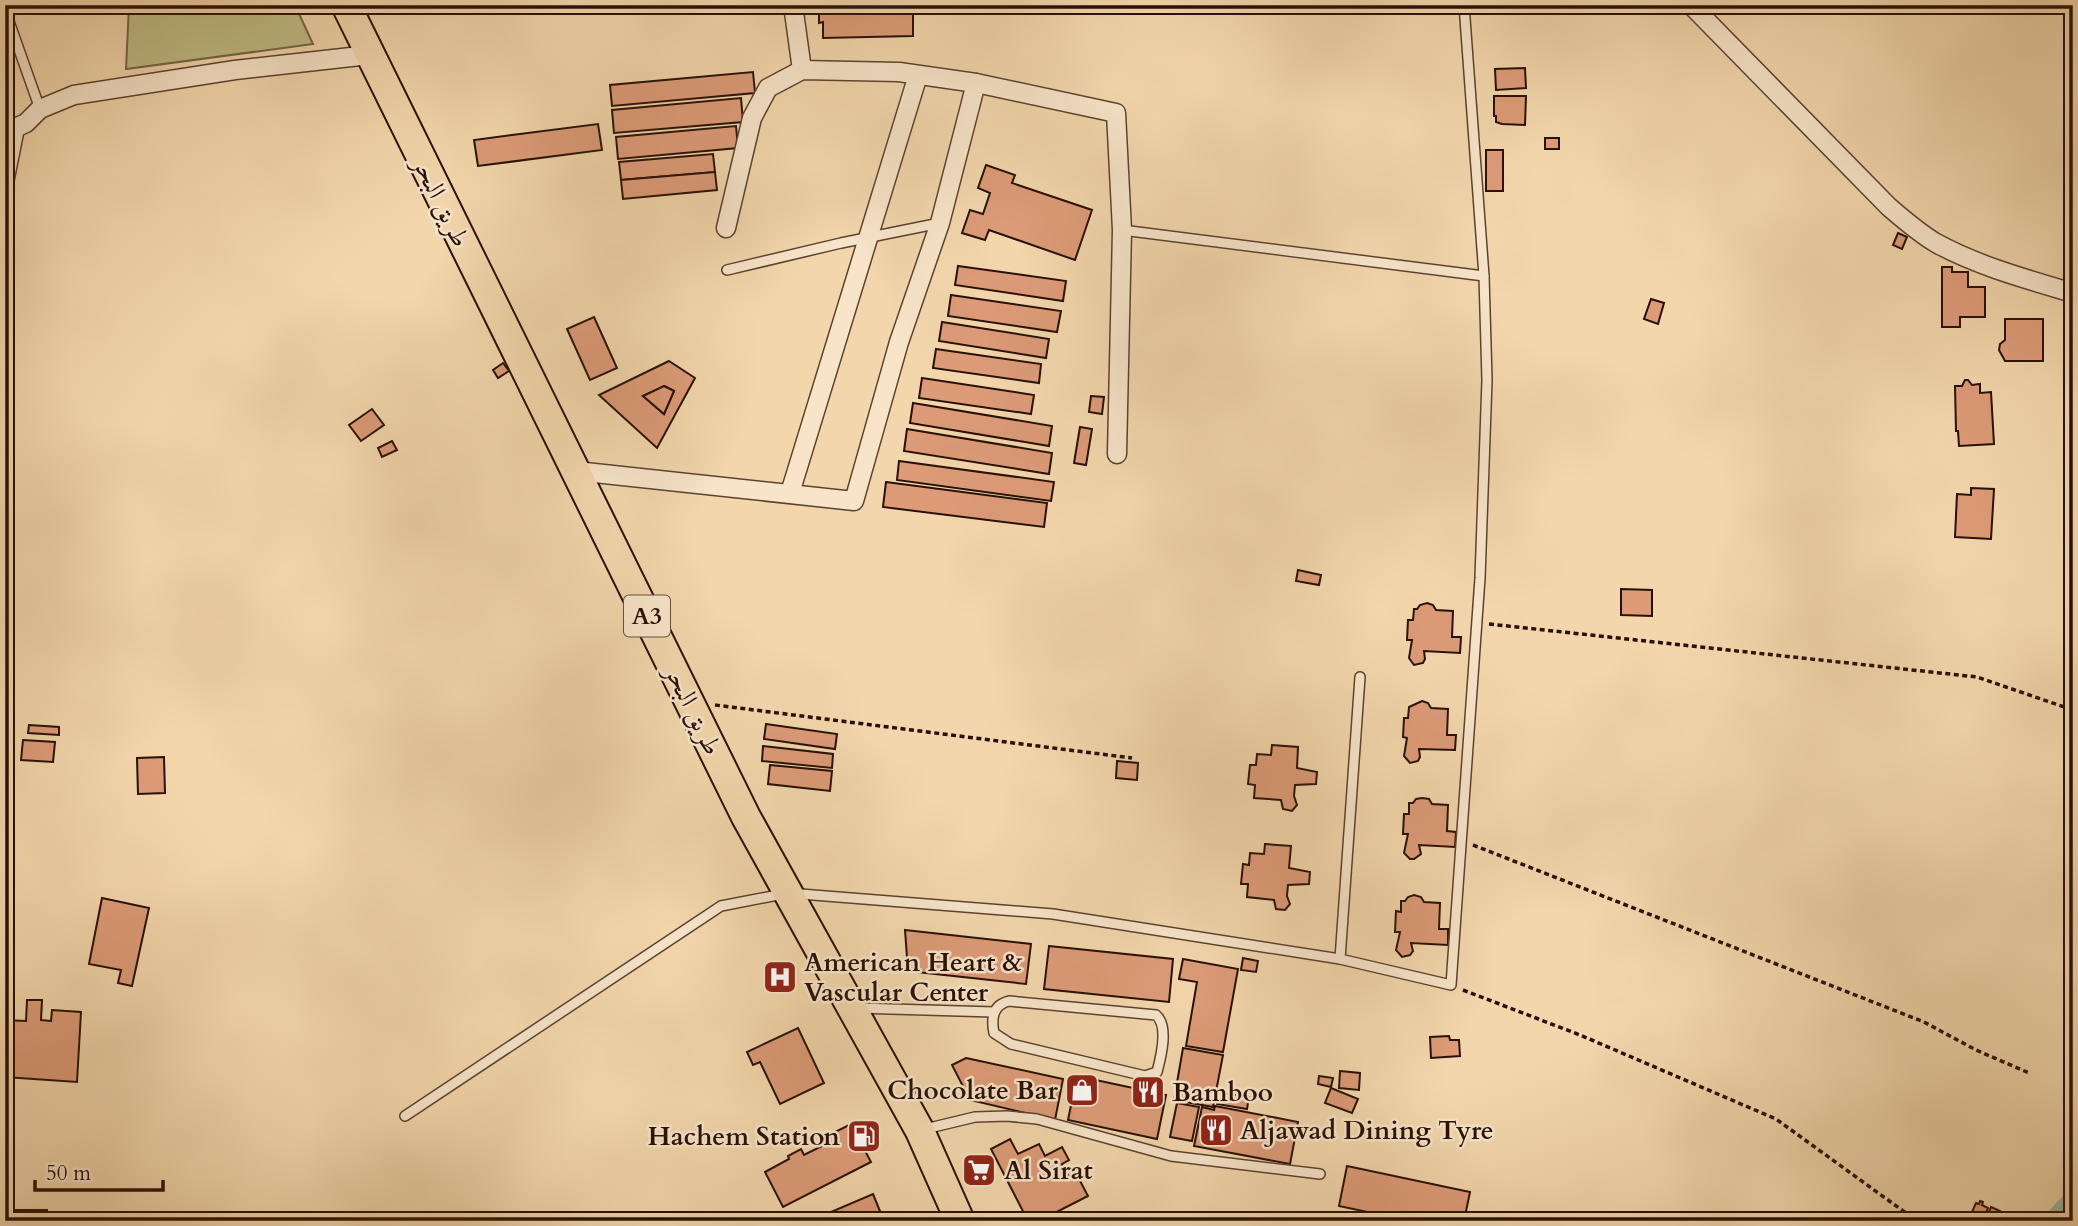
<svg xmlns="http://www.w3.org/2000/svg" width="2078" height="1226" viewBox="0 0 2078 1226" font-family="Cardo,Amiri,serif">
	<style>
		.green { fill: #c0bc86; stroke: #746646; stroke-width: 2 }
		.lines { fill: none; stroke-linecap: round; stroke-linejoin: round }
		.canal { stroke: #9bb9a7; stroke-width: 18 }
		.building { fill: #dd9b78; stroke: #281006; stroke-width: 2; fill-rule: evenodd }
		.service-casing { stroke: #5b4230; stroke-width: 12 }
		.minor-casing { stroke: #5b4230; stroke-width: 21 }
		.tertiary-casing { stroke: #5b4230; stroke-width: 24 }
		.trunk-casing { stroke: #281006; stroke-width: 32 }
		.path { stroke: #281006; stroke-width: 3.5; stroke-dasharray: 5 3.5; stroke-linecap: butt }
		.service { stroke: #f7e4c9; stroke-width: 9 }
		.minor { stroke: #f7e4c9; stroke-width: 18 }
		.tertiary { stroke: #f7e4c9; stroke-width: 21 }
		.trunk { stroke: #f3d6ac; stroke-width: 28 }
		.labels { text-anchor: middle; stroke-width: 5; stroke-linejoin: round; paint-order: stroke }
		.shield { fill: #f7e4c9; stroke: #665040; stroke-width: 2 }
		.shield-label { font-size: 24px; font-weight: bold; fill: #281006 }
		.street-label { font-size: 26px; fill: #281006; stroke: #f7e4c9 }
		.poi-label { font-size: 26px; font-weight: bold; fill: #281006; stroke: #f7e4c9; text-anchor: start }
	</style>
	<rect width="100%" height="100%" fill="#f3d6ac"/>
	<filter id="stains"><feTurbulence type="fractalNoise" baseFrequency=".00286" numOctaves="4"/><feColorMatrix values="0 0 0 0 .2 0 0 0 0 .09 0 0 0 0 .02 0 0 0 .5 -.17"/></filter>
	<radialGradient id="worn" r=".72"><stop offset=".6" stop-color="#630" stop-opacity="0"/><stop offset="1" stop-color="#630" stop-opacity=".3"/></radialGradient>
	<polygon class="green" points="129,5 295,5 313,44 126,69"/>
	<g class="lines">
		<polyline class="canal" points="2052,1221 2073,1198"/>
	</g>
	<g class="building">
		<polygon points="819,5 913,5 913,36 823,38 823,22 819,23"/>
		<polygon points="1525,68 1526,88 1496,90 1495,69"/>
		<polygon points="753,72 755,93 612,106 610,85"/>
		<polygon points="1494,96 1526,96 1525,125 1502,124 1496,122 1496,116 1494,116"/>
		<polygon points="741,98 743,122 614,133 612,110"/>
		<polygon points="598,124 602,150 478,166 474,140"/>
		<polygon points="736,126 738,148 618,159 616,137"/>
		<rect x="1545" y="138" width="14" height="11"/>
		<rect x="1486" y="150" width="17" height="41"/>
		<polygon points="713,154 715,172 621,180 619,162"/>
		<polygon points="986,165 1015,175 1012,183 1092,210 1075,260 989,230 985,240 962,233 970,210 983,214 990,193 978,188"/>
		<polygon points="715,172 717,190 623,199 621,180"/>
		<polygon points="1898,233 1907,237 1902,249 1893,245"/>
		<polygon points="958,266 1066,281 1063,301 955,285"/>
		<polygon points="1942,267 1952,267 1952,272 1968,272 1968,287 1985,287 1985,317 1960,317 1960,327 1942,327"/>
		<polygon points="951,295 1061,311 1057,332 948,316"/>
		<polygon points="1651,299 1664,303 1658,324 1644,319"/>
		<polygon points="594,317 617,368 590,380 567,329"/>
		<polygon points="2005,319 2043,319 2043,361 2005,361 1999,350 2000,344 2005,340"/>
		<polygon points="942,322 1049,339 1046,358 939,341"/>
		<polygon points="936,349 1041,364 1039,383 933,368"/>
		<path d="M669,361L695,378L657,448L599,395ZM664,386L674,391L664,414L643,396Z"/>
		<polygon points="503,363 509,371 498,378 493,370"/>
		<polygon points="922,378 1034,395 1031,414 919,398"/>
		<polygon points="1965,380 1968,380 1972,385 1980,384 1980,393 1991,392 1994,444 1959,446 1958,431 1956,431 1955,386 1962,386"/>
		<polygon points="664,386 674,391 664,414 643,396"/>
		<polygon points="1091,396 1104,397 1102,414 1089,412"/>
		<polygon points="913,403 1052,426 1049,446 910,423"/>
		<polygon points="372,409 384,425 361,441 349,425"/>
		<polygon points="1080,427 1092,429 1086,465 1074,463"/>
		<polygon points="907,429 1052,453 1049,474 904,451"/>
		<polygon points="392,441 397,450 382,457 378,448"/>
		<polygon points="899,461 1054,482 1051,501 897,480"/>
		<polygon points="886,482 1047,503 1044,527 883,507"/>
		<polygon points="1971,488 1994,489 1991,539 1955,537 1957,494 1971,495"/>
		<polygon points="1298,570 1321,575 1319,585 1296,581"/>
		<polygon points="1621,589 1652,590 1652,616 1621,615"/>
		<polygon points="1427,603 1433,605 1436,610 1453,611 1452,637 1461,637 1460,653 1424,651 1425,659 1423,663 1414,665 1409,658 1412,640 1407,640 1408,620 1413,620 1414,609 1417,609 1420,605"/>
		<polygon points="1422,701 1428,703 1431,708 1448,709 1447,735 1456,735 1455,750 1419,749 1420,757 1418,761 1410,763 1404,756 1407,738 1403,737 1404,718 1408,718 1409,707"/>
		<polygon points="766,724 837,734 835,749 764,739"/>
		<polygon points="29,725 59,727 59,735 28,733"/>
		<polygon points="23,740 55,742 53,762 21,760"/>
		<polygon points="1272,745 1298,747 1297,768 1317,772 1316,784 1295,785 1294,796 1297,805 1292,811 1283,809 1281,800 1254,798 1255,785 1248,784 1250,765 1256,765 1257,754 1271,755"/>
		<polygon points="763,746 833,754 832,768 762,761"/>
		<polygon points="164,757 165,793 138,794 137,758"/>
		<polygon points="1117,761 1138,763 1137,780 1116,778"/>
		<polygon points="770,765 832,771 830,791 768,784"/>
		<polygon points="1422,798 1429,799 1432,804 1448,805 1447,831 1456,832 1455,847 1419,845 1421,854 1414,859 1410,859 1404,853 1408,834 1403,834 1404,814 1409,814 1409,803 1413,803 1416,799"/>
		<polygon points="1265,844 1291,846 1289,868 1310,872 1309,884 1288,885 1287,896 1290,904 1285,910 1276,909 1274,900 1247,897 1248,884 1241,884 1243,864 1249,865 1250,853 1264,854"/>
		<polygon points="1414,895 1421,897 1424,902 1440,903 1439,929 1448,929 1448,945 1411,943 1413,951 1410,955 1402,957 1396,950 1400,932 1395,932 1396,911 1401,912 1401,901 1405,901 1408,897"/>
		<polygon points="102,898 149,908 132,986 118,983 121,970 89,964"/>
		<polygon points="905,930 1031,944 1026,984 908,971"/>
		<polygon points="1049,946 1173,959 1169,1002 1044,989"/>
		<polygon points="1243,958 1258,961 1256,972 1241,970"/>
		<polygon points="1183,959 1238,969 1223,1052 1186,1046 1197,982 1179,979"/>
		<polygon points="27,1000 42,1000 41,1020 51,1021 52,1010 81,1012 77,1082 5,1077 5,1020 26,1021"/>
		<polygon points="798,1028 824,1083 780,1104 760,1062 753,1065 747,1052"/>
		<polygon points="1449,1036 1450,1040 1459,1040 1460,1056 1431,1058 1430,1037"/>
		<polygon points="1183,1048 1223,1055 1213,1107 1174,1100"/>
		<polygon points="966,1058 1063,1079 1055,1120 970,1100 952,1065"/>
		<polygon points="1340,1071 1360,1073 1359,1090 1339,1088"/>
		<polygon points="1077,1076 1166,1095 1157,1139 1068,1120"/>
		<polygon points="1319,1076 1333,1078 1331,1087 1318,1084"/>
		<polygon points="1331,1088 1358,1099 1352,1113 1325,1103"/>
		<polygon points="1219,1092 1249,1097 1247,1109 1217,1104"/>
		<polygon points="1177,1103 1199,1107 1192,1141 1170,1137"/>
		<polygon points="1215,1106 1298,1122 1290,1164 1194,1146 1202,1107 1214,1110"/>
		<polygon points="851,1124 871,1162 783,1207 765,1172 789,1159 788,1156 801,1149 804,1155 828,1143 825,1137"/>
		<polygon points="1010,1139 1018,1154 1039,1144 1045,1156 1062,1147 1069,1160 1062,1164 1070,1178 1077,1175 1088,1196 1039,1221 1028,1221 991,1149"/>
		<polygon points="1347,1166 1470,1192 1464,1221 1410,1221 1339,1206"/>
		<polygon points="873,1194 884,1221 810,1221"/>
		<polygon points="1980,1201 1983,1202 1982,1205 1988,1208 1984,1218 1972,1212 1976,1203 1979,1204"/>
		<polygon points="1991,1207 2000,1211 1996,1221 1985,1221"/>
		<rect x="12" y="1210" width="35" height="11"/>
	</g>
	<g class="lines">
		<g class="service-casing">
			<g id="service">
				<polyline points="5,10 40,109"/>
				<polyline points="1122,230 1484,276"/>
				<polyline points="727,270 841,243 940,223"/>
				<polyline points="1340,959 1360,677"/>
				<path d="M1009,1001L1156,1015C1169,1026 1161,1057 1157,1072L1145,1076L1011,1044L994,1033C991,1018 993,1005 1009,1001Z"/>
				<polyline points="856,1008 994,1012"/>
				<polyline points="405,1116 721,906 788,893 1053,914 1340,959 1451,985 1480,578 1487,380 1484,276 1464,5"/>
				<polyline points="925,1129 975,1117 1007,1116 1037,1119 1171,1156 1320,1174"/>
			</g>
		</g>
		<g class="minor-casing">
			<g id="minor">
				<polyline points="793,5 802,70"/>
				<path d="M1691,5L1889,207C1903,219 1919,233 1936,243C1978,266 2026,279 2073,293"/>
				<polyline points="5,178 15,128 26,123 40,109 74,95 235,70 369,55"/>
				<polyline points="726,228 752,118 768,88 802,70 899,72 976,83 1116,113 1122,230 1117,454"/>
				<polyline points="576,471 854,501 899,342 940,223 976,83"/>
				<polyline points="790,493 918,75"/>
			</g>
		</g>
		<g class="tertiary-casing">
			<polyline id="tertiary" points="2070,1221 2073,1218"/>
		</g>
		<g class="trunk-casing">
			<polyline id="trunk" points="346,5 746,817 920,1131 960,1221"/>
		</g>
		<g class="path">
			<polyline points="1489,624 1977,677 2073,710"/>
			<polyline points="715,705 1132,758"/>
			<polyline points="1473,845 1924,1022 1976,1050 2029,1073"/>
			<polyline points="1463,990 1580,1035 1776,1119 1917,1221"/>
		</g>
		<use href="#service" class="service"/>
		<use href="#minor" class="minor"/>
		<use href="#tertiary" class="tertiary"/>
		<use href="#trunk" class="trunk"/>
	</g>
	<defs>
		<g id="hospital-square" transform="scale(1.75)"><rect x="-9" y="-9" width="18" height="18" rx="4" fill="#8f2418" stroke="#f7e4c9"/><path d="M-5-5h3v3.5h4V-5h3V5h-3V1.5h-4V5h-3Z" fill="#fff"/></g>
		<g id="shop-square" transform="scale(1.75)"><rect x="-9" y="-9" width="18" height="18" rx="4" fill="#8f2418" stroke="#f7e4c9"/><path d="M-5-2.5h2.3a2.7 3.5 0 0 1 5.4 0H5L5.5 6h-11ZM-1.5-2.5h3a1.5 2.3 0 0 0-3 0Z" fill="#fff"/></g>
		<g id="restaurant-square" transform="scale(1.75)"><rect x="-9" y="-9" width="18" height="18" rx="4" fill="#8f2418" stroke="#f7e4c9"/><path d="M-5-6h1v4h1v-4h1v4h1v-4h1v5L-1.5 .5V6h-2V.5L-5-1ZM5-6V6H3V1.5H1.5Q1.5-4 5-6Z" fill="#fff"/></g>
		<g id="fuel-square" transform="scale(1.75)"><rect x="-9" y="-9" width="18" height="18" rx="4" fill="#8f2418" stroke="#f7e4c9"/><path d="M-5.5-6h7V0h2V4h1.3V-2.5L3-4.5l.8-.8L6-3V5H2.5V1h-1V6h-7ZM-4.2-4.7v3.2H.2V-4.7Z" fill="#fff"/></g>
		<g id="supermarket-square" transform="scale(1.75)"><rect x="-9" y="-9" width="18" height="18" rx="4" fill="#8f2418" stroke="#f7e4c9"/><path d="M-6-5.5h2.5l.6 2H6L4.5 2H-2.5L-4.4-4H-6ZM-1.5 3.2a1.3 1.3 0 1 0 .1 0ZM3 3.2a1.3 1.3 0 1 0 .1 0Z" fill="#fff"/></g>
	</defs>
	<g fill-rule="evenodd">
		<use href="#hospital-square" x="780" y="977"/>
		<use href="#shop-square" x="1082" y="1090"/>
		<use href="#restaurant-square" x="1148" y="1092"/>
		<use href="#restaurant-square" x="1216" y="1130"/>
		<use href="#fuel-square" x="864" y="1136"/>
		<use href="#supermarket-square" x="979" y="1170"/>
	</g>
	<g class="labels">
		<rect class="shield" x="624" y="595.5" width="46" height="41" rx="5"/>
		<g class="shield-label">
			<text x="647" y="624">A3</text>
		</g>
		<g class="street-label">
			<text transform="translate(442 202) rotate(64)" y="9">طريق البحر</text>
			<text transform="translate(694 710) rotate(64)" y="9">طريق البحر</text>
		</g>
		<g class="poi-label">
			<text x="804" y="971">American Heart &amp;<tspan x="804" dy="30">Vascular Center</tspan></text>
			<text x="1058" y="1099" text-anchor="end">Chocolate Bar</text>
			<text x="1172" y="1101">Bamboo</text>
			<text x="1240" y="1139">Aljawad Dining Tyre</text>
			<text x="840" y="1145" text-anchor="end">Hachem Station</text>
			<text x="1004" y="1179">Al Sirat</text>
		</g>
	</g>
	<rect width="2078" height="1226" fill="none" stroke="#f3d6ac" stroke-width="28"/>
	<rect x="7" y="7" width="2064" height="1212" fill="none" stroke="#281006" stroke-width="3.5"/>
	<rect x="14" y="14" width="2050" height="1198" fill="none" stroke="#281006" stroke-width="2"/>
	<path d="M35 1180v10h128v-10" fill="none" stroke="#281006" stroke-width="3.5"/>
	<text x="46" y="1180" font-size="21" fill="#281006" stroke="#f7e4c9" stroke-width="5" paint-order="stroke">50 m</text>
	<rect width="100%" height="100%" filter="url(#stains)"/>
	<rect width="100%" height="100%" fill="url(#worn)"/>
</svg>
